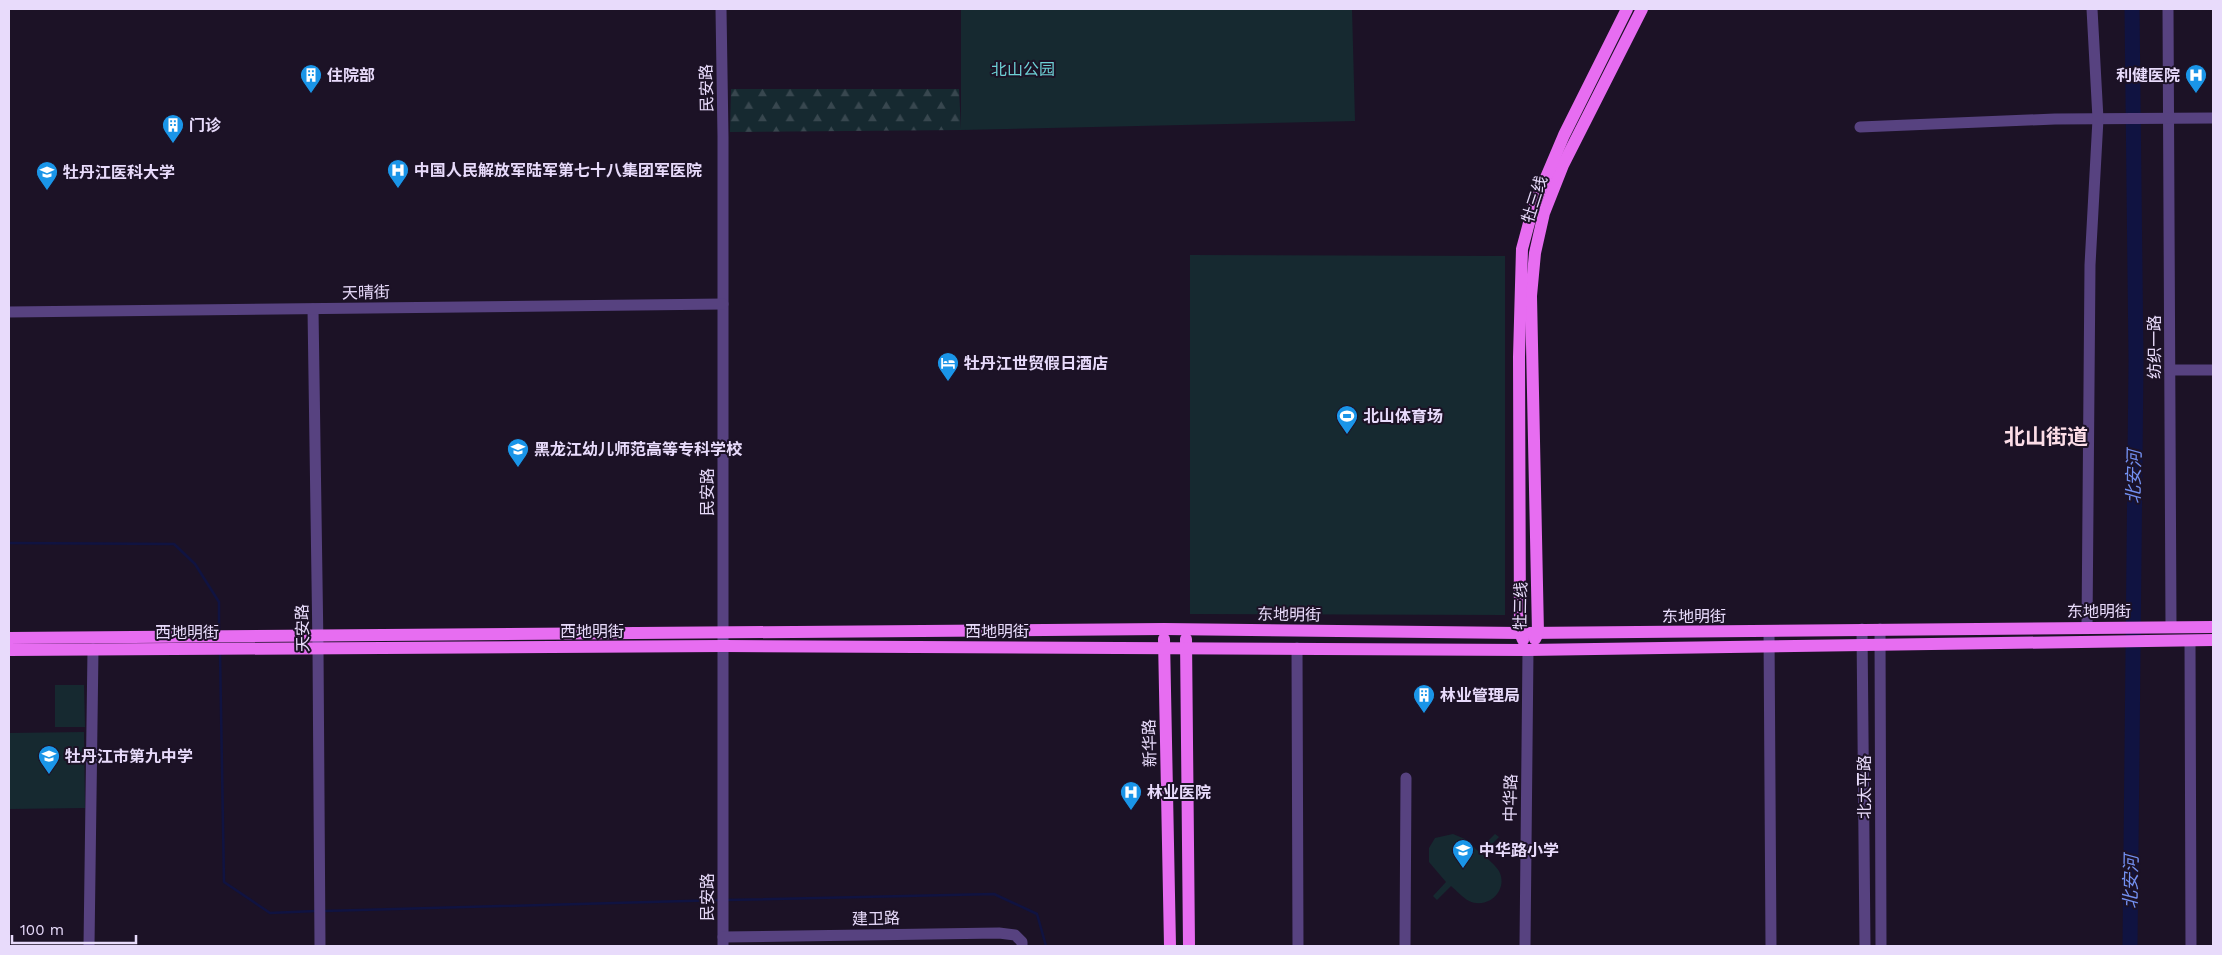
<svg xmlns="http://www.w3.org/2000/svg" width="2222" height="955" viewBox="0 0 2222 955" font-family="'Work Sans','Noto Sans SC',sans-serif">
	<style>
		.forest { fill: url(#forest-firs) }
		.park { fill: #162930 }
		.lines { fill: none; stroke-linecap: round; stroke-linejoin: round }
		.stream { stroke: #101341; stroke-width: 2.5 }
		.river { stroke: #101341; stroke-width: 15 }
		.minor { stroke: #574280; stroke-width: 11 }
		.major { stroke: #e76df1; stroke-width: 12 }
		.labels { text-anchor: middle; stroke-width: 4; stroke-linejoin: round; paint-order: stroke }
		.park-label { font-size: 16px; fill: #6dd0d5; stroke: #1c1226 }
		.poi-label { font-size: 16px; font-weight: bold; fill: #e8dbfb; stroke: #1c1226; text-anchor: start }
		.street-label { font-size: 16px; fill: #e8dbfb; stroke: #1c1226 }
		.water-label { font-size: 18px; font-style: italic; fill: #7390f1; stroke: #1c1226 }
		.district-label { font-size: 21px; font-weight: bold; fill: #fcdde7; stroke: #1c1226 }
	</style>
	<defs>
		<pattern id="forest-firs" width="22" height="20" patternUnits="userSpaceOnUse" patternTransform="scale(1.25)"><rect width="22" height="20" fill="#162930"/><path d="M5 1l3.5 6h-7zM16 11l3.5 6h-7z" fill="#38474f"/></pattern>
	</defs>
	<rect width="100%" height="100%" fill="#1c1226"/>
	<polygon class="forest" points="731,89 959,89 961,130 730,132"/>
	<g class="park">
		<polygon points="961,9 1352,9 1355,121 961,130"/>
		<polygon points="1190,255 1505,256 1505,615 1190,614"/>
		<polygon points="55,685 84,685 85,727 55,727"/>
		<polygon points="84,732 85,808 9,809 9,733"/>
		<path d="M1453,834L1465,839L1478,851L1495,834L1499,837L1482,854C1488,859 1495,865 1499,871C1509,890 1488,910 1469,901C1463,898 1457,891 1451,886L1437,900L1433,896L1446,882L1429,862V848L1435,838Z"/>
	</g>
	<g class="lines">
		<g class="stream">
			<polyline points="9,543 174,544 195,564 219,602 219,631"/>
			<polyline points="220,652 224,882 270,913 316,911"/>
			<polyline points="726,900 994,894 1037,914 1046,946"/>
			<polyline points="324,911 721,900"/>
		</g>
		<polyline class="river" points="2130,946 2136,361 2132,9"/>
		<g class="minor">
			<polyline points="721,9 723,137 723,946"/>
			<polyline points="2168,9 2171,627"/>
			<polyline points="1860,127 2055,119 2213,118"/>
			<polyline points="313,309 318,648 320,946"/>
			<polyline points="9,312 723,304"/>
			<polyline points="2170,370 2213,370"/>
			<polyline points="2087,628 2090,265 2098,119 2092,9"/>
			<polyline points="1862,629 1865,946"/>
			<polyline points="1880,629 1881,946"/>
			<polyline points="1769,631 1771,946"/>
			<polyline points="2190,641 2191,946"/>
			<polyline points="1297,648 1298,946"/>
			<polyline points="723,937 999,933 1015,935 1022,942 1022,946"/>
			<polyline points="89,946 93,649"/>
			<polyline points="1405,946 1406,778"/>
			<polyline points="1525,946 1528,650"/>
		</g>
		<g class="major">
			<polyline points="9,638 1164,629 1520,633 2213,627"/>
			<polyline points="1164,639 1170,946"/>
			<polyline points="1186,639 1189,946"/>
			<polyline points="1535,639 1538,633 1531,296 1535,253 1544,213 1563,165 1642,9"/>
			<polyline points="1523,640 1520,633 1519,357 1522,249 1533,208 1564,135 1627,9"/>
			<polyline points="9,650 724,646 1528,650 2213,640"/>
		</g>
	</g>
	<defs>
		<g id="building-pin" transform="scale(1.125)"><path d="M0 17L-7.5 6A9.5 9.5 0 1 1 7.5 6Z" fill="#1a95e8" stroke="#1c1226"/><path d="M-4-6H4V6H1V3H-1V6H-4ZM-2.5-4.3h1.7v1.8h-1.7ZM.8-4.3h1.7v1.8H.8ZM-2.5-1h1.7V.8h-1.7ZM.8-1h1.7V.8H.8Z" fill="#fff"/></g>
		<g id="hospital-pin" transform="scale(1.125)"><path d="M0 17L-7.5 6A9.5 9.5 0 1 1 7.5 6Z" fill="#1a95e8" stroke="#1c1226"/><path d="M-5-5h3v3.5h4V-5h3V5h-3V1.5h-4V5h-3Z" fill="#fff"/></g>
		<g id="school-pin" transform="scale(1.125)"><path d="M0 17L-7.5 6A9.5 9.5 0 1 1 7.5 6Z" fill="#1a95e8" stroke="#1c1226"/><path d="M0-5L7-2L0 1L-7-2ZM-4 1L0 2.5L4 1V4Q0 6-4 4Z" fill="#fff"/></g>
		<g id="hotel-pin" transform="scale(1.125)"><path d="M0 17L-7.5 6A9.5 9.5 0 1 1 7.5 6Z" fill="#1a95e8" stroke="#1c1226"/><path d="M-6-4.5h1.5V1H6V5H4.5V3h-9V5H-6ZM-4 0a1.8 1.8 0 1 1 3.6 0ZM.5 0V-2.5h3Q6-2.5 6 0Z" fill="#fff"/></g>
		<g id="stadium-pin" transform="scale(1.125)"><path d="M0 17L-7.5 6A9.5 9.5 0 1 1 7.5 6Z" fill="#1a95e8" stroke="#1c1226"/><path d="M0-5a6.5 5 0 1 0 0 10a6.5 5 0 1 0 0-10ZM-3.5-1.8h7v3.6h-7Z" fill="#fff"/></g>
	</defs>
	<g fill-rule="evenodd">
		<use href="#building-pin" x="311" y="75"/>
		<use href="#hospital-pin" x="2196" y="75"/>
		<use href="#building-pin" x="173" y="125"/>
		<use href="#hospital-pin" x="398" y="170"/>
		<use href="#school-pin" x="47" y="172"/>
		<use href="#hotel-pin" x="948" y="363"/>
		<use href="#stadium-pin" x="1347" y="416"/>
		<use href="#school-pin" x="518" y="449"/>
		<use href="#building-pin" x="1424" y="695"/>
		<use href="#school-pin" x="49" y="756"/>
		<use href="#hospital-pin" x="1131" y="792"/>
		<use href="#school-pin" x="1463" y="850"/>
	</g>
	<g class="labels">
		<g class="park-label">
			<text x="1023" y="75">北山公园</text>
		</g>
		<g class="poi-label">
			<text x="327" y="81">住院部</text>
			<text x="2180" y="81" text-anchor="end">利健医院</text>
			<text x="189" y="131">门诊</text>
			<text x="414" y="176">中国人民解放军陆军第七十八集团军医院</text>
			<text x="63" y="178">牡丹江医科大学</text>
			<text x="964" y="369">牡丹江世贸假日酒店</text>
			<text x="1363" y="422">北山体育场</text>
			<text x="534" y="455">黑龙江幼儿师范高等专科学校</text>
			<text x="1440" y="701">林业管理局</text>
			<text x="65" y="762">牡丹江市第九中学</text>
			<text x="1147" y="798">林业医院</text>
			<text x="1479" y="856">中华路小学</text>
		</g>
		<g class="street-label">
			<text transform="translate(706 88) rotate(-91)" y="6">民安路</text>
			<text transform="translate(1534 199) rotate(-72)" y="6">牡三线</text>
			<text transform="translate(366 292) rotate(-1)" y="6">天晴街</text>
			<text transform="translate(2154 347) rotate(-90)" y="6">纺织一路</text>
			<text transform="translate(707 492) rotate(-90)" y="6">民安路</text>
			<text transform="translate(1520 606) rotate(-89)" y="6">牡三线</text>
			<text x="2099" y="617">东地明街</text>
			<text transform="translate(1289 614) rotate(1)" y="6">东地明街</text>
			<text x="1694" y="622">东地明街</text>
			<text transform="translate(302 628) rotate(-91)" y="6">天安路</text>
			<text x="592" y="637">西地明街</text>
			<text x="997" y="637">西地明街</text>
			<text x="187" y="638">西地明街</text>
			<text transform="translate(1149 743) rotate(-91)" y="6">新华路</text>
			<text transform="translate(1864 787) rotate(-90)" y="6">北太平路</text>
			<text transform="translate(1510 798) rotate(-89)" y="6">中华路</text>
			<text transform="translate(707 897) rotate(-90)" y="6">民安路</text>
			<text transform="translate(876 918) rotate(-1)" y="6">建卫路</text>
		</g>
		<g class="water-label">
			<text transform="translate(2134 477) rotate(-89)" y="6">北安河</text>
			<text transform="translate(2131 882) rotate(-89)" y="6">北安河</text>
		</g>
		<g class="district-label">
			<text x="2046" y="444">北山街道</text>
		</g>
	</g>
	<rect width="2222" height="955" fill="none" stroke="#e8dbfb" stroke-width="20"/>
	<path d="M12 935v8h124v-8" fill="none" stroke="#e8dbfb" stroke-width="2.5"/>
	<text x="20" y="935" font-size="15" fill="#e8dbfb" stroke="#1c1226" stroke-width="4" paint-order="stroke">100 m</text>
</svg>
